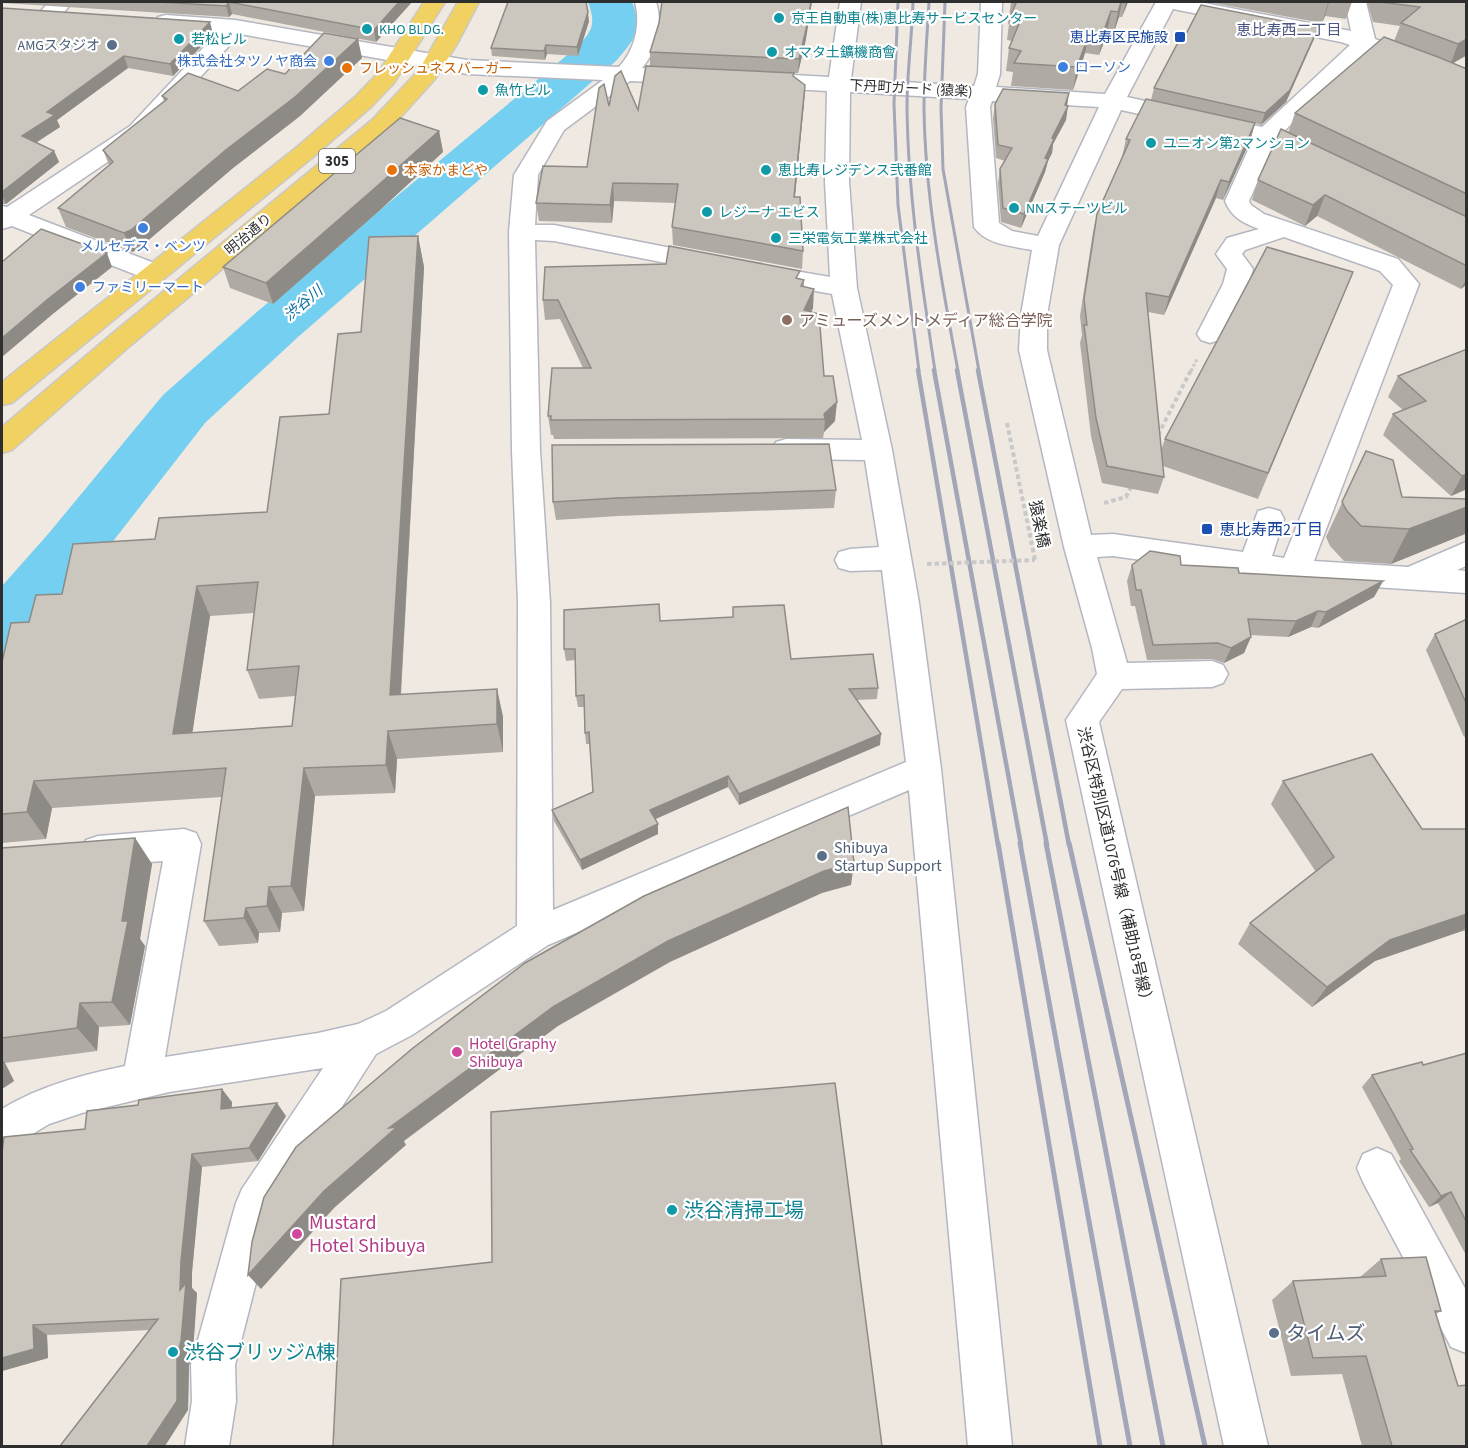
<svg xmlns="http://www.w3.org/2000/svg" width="1468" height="1448" viewBox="0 0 1468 1448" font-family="'Source Sans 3','Noto Sans JP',sans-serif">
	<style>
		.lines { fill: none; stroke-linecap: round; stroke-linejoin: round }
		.river { fill: #75cff0; fill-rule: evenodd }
		.minor-casing { stroke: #b4b7c1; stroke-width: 3 }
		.major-casing { stroke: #c9c9c9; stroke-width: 3 }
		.path-far1 { stroke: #c9c9c9; stroke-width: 3; stroke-dasharray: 3 2; stroke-linecap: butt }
		.path { stroke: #c9c9c9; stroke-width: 4; stroke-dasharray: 4.5 3; stroke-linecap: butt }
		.minor { fill: #fff; fill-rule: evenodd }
		.major { fill: #f2d163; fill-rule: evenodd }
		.rail-far2 { stroke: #a3a6b8; stroke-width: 3 }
		.rail-far1 { stroke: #a3a6b8; stroke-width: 4.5 }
		.rail { stroke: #a3a6b8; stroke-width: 5 }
		.path-bridge { stroke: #c9c9c9; stroke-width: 4; stroke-dasharray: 4.5 3; stroke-linecap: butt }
		.wall { fill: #afaba4; fill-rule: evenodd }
		.shaded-wall { fill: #8e8b86 }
		.building { fill: #cbc7bf; stroke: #8e8b86; stroke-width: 1.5; fill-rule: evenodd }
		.culture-dot { fill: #0f9aa8; stroke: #fff; stroke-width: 2 }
		.transit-dot { fill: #1a4fb4; stroke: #fff; stroke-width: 2 }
		.service-dot { fill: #5c6f8a; stroke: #fff; stroke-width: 2 }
		.shop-dot { fill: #3f7fe0; stroke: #fff; stroke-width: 2 }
		.food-dot { fill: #e8710a; stroke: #fff; stroke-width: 2 }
		.education-dot { fill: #8d6e63; stroke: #fff; stroke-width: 2 }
		.hotel-dot { fill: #d1479c; stroke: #fff; stroke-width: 2 }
		.labels { text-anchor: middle; stroke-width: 4.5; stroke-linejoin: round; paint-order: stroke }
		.far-culture-label { font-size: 14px; fill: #0d838f; stroke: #fff; text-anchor: start }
		.far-transit-label { font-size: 14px; fill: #164399; stroke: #fff; text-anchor: end }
		.far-service-label { font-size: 14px; fill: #4e5e75; stroke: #fff; text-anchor: end }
		.far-shop-label { font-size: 14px; fill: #366cbe; stroke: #fff; text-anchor: start }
		.far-food-label { font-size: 14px; fill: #c56008; stroke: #fff; text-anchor: start }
		.far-street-label { font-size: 14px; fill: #2e2e2e; stroke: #fff }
		.far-neighbourhood-label { font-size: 15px; fill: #4d5680; stroke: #fff }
		.shield { fill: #fff; stroke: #6d6d6d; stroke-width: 1.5 }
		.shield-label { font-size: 15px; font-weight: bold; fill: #2e2e2e }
		.far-water-label { font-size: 15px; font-style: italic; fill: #0d6fa3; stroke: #fff }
		.education-label { font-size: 16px; fill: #785e54; stroke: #fff; text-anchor: start }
		.street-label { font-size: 16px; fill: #2e2e2e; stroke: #fff }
		.transit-label { font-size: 16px; fill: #164399; stroke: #fff; text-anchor: start }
		.service-label { font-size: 16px; fill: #4e5e75; stroke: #fff; text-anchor: start }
		.hotel-label { font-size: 16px; fill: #b23c85; stroke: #fff; text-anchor: start }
		.near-culture-label { font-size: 20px; fill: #0d838f; stroke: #fff; text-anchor: start }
		.near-hotel-label { font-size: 20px; fill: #b23c85; stroke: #fff; text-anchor: start }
		.near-service-label { font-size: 20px; fill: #4e5e75; stroke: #fff; text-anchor: start }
	</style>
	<rect width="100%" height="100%" fill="#efe9e1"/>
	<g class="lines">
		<path class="river" d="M588,2H632C643,29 635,39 617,60L298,337L205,423L93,567L25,648L2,655V586L49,533L163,395L258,311L577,47C593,30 596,24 588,2Z"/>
		<g class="minor-casing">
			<g id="minor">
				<path d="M49,2H72C64,14 56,22 41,19L38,14Z"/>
				<path d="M635,2H656C663,23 657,51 642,68L698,72L701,77L698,82L690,84L630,81L564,130L538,175L535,225H554L712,256L721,258L725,264L721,270L712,272L554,241L535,240L540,451L550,602L553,910L906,762L882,570L850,571L839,568L835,560L839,552L850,549L879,547L865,460L786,459L776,456L772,449L776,442L786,439L862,440L832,294L760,281L751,279L747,273L751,267L760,265L830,277L825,182L827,91L756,87L748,85L745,80L748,75L756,73L829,77L840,2H861L851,79L974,86L978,74L981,2H1002L1000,74L996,87L1105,94L1156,2H1199L1351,31L1345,2H1366L1375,39L1466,73V88L1368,52L1282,133L1324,153L1328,158L1324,163C1307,167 1289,154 1273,147L1249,201L1251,205L1264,214L1398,259L1419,284L1314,561L1408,567L1466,542V566L1457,570L1466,571V593L1297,582L1113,556L1097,557L1127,663L1212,661L1223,665L1228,674L1223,683L1212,687L1122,689L1099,722L1268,1446H1224L1066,720L1097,674L1092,648L1064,547L1019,350L1021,315L1032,250C1013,246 986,245 974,227L966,107L969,99L850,92L849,182L857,288L892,450L919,603L941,769L1012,1446H968L909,790L548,945L412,1035L376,1054L274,1212L235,1365L236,1401L229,1446H185L192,1401L191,1365L236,1203L242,1189L323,1068L169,1092L82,1113L49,1124L16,1144L2,1149V1109C40,1086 82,1075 125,1066L163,861L98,866L86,862L80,851L86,840L98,836L184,829L196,833L201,844L165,1057L318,1033L358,1024L386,1011L517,926L518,602L512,451L509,232L514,175L547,121L603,80L467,74L240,34L146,136L29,215L162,266L166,272L162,278L153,280L144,278L12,226L2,229V206L7,207L130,126L218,32L158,27L155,22L158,17L166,15L235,20L467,60L619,67C635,49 641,25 635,2ZM1173,9L1341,42L1350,45L1262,127L1127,97ZM992,101L1099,107L1038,236L1012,231L999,223L990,107ZM1121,110L1253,139L1225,201C1231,217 1243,223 1259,229L1227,238L1216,254L1227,269L1223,284L1197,334L1201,340L1210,343L1219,340L1249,284L1253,269L1242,254L1245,250L1284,237L1380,271L1393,285L1284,558L1272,556L1284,519L1280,511L1269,508L1258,511L1243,552L1113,534L1091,535L1047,350V315L1059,245Z"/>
				<polygon points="1377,1148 1391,1154 1466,1290 1466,1353 1451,1347 1363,1182 1357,1168 1363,1154"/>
			</g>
		</g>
		<g class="major-casing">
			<g id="major">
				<polygon points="424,2 445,2 394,83 371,107 313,157 12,403 2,405 2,382 297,147 355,97 378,73"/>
				<polygon points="458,2 479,2 457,44 435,79 389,130 131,345 12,450 2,453 2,427 113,333 372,120 419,70"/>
			</g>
		</g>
		<polyline class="path-far1" points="1191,371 1197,359"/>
		<g class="path">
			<polyline points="1007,423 1035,560"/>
			<polyline points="1158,435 1191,370"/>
			<polyline points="1104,503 1126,497 1131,487"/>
		</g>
		<use href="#minor" class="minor"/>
		<use href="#major" class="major"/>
		<g class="rail-far2">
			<polyline points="898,2 894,104 898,205 919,371"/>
			<path d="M913,2C912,37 907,72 907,107C908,196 922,284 935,371"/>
			<path d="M929,2C927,37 924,73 924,108C925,196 942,284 958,371"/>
			<polyline points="945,2 941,108 943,169 979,371"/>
		</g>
		<g class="rail-far1">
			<polyline points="918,370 998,845"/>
			<polyline points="934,370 1021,845"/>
			<polyline points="957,370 1047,845"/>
			<polyline points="978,370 1069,845"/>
		</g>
		<g class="rail">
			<polyline points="998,843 1100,1446"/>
			<polyline points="1020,843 1130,1446"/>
			<polyline points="1046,843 1163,1446"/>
			<polyline points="1069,843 1205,1446"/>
		</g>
		<polyline class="path-bridge" points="927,564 1035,560"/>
	</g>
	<g class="wall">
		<polygon points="2,2 412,2 376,42 232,14 229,17 2,3"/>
		<polygon points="1011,2 1128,2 1122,17 1119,17 1113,35 1107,34 1099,55 1085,53 1073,90 1011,86 1013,72 1006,71 1009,48 1012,41 1007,40 1009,24 1008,24"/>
		<polygon points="1208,2 1352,2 1346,19 1325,16 1322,23"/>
		<polygon points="1367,2 1467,2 1467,55 1453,63 1467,69 1467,284 1461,289 1317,216 1305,226 1252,200 1258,180 1288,133 1295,113 1394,41 1400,26 1373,22"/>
		<polygon points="2,8 213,34 173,76 128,68 57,120 60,127 36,143 54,151 59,162 6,204 2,204"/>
		<polygon points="589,21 578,56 547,54 545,60 492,56 491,48"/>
		<polygon points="1186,34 1314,39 1286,102 1261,125 1255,123 1250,141 1223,200 1216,198 1164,315 1148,312 1161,450 1165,439 1342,298 1258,499 1163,466 1164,477 1158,494 1102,483 1091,436 1080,343 1082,335 1080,316 1093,232 1097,214 1123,157 1122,157 1126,139 1151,100 1154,88"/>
		<polygon points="806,39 798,73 794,73 794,77 805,85 804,103 795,197 803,251 802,269 673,245 672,227 675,203 614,201 612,223 539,221 536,203 587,167 609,106 638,110 650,66 650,52"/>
		<polygon points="362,58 300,116 233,168 138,249 132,252 66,227 58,208 109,165 103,150 164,101 162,96 238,91 285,74"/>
		<polygon points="995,104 1067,106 1066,120 1053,144 1052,153 1048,161 1045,172 1021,228 1001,222 998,183 1000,169 1005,161 996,158 993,118"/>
		<polygon points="439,131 443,152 380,210 273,304 230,288 223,267"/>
		<path d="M418,236L424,267L401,695L497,689L503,717V752L397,759L395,793L315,796L304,911L282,913L280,932L259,933L258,943L219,946L204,921L222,797L52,808L46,839L2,843V662L29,622L62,594L155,539L267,512L329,414L361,332ZM254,613L247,670L259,699L295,696L292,726L192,733L210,616Z"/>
		<polygon points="800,279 804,280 804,286 813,308 811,312 824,376 835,421 824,432 823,438 554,439 553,435 551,435 548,416 583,368 560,319 545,320 543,300"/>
		<polygon points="1467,349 1467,489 1451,496 1383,435 1393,414 1403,410 1388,397 1398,376"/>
		<polygon points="552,445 836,490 834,508 618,516 556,520 553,502"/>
		<polygon points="1366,451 1402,497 1467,499 1467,532 1465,534 1391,564 1344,561 1330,546 1326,537"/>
		<polygon points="1132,565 1181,565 1239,573 1383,581 1374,597 1318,628 1311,627 1288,637 1251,635 1244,653 1224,663 1212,659 1147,660 1135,606 1131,606 1127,581"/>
		<polygon points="733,607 791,659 878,688 877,699 856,700 880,745 739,805 728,787 655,819 658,824 658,834 582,870 554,821 552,810 593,792 590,744 586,744 585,733 584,707 578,707 576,696 575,660 566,661 564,649 660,621 733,617"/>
		<polygon points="1467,619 1467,735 1464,737 1426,650 1435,634"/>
		<polygon points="1283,781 1422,829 1467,829 1467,931 1462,931 1375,961 1312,1007 1238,944 1250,923 1316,872 1271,804"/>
		<polygon points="135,838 152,864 140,939 145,946 130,1025 99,1027 97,1051 5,1063 14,1081 2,1089 2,848"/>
		<polygon points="1467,1053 1467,1257 1438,1203 1429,1207 1399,1161 1401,1159 1362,1087 1372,1075 1423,1065"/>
		<polygon points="232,1102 231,1108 286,1116 258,1161 202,1167 192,1272 192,1288 197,1293 193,1351 189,1365 188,1410 150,1330 47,1335 48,1358 2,1371 2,1152 85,1129"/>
		<polygon points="1381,1259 1441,1311 1436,1314 1467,1446 1362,1446 1342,1374 1291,1376 1272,1300 1293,1281 1359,1278"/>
	</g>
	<g class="shaded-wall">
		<polygon points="229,2 232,14 229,17 226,6"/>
		<polygon points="399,2 412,2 376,42 374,30"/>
		<polygon points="811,2 812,2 806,39 798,73 799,59"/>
		<polygon points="1121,2 1122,2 1119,17 1113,35 1118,12"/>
		<polygon points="1126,2 1128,2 1122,17"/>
		<polygon points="1329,2 1325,16 1322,23 1328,3"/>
		<polygon points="1111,11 1107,34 1099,55 1103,33"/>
		<polygon points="588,12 589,21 578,56 577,47"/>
		<polygon points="210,22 213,34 173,76 170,64"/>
		<polygon points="1318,28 1314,39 1286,102 1261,125 1265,113"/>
		<polygon points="1090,31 1085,53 1073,90 1077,67"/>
		<polygon points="358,39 362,58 300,116 233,168 138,249 132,252 124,233"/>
		<polygon points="1467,39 1467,55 1450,65 1458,44"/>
		<polygon points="546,45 547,54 545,60 544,51"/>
		<polygon points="124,56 128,68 57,120 60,127 27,148 22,136 47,112"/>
		<polygon points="805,85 804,103 793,215 794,197"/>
		<polygon points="1069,93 1067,107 1068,106 1066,120 1053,144 1052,153 1048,161 1045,172 1021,228 1024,214"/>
		<polygon points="1255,123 1250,141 1223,200 1229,182"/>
		<polygon points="439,131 443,152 380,210 273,304 266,283"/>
		<polygon points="54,151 59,162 6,204 2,195 2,192"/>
		<polygon points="1221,180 1216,198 1164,315 1169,297"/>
		<polygon points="613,183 614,201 612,223 610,205"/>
		<polygon points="1325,195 1317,216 1305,226 1313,205"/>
		<polygon points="418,236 424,267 399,724 390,695"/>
		<polygon points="107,253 112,267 54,313 2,357 2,338 48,299"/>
		<polygon points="1467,278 1467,284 1461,289"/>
		<polygon points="814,289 813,308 803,330 804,310"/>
		<polygon points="837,402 835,421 824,432 825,419 824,414"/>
		<polygon points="1467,474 1467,489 1451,496 1462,476"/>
		<polygon points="1467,507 1467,532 1465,534 1391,564 1409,529"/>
		<polygon points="1383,581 1374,597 1318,628 1326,612"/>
		<polygon points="197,586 210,616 188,762 173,734"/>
		<polygon points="1318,611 1311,627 1288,637 1296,621"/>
		<polygon points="1251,637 1244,653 1224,663 1231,648"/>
		<polygon points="497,689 503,717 503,752 497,724"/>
		<polygon points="388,731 397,759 395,793 386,765"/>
		<polygon points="881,734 880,745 739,805 739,794"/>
		<polygon points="304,768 315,796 304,911 291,886"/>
		<polygon points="728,776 728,787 651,821 650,810"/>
		<polygon points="34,781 52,808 46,839 27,812"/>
		<polygon points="658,824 658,834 582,870 580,860"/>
		<polygon points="135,838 152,864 140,939 145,946 130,1025 112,1002 122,921"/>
		<polygon points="854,863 851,885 822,893 670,962 558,1026 404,1141 406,1145 334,1208 261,1289 248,1275 324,1191 389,1128 553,1007 668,941 824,871"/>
		<polygon points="269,887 282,913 280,932 267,906"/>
		<polygon points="246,908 259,933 258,943 244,918"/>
		<polygon points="1467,914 1467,926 1462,931 1375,961 1312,1007 1327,987 1390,940"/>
		<polygon points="80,1003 99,1027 97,1051 77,1028"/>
		<polygon points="2,1059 5,1063 14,1081 2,1089"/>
		<polygon points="222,1089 232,1102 231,1122 221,1109"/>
		<polygon points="277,1103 286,1116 258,1161 249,1148"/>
		<polygon points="192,1154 202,1167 192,1272 192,1288 197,1293 193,1351 189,1365 188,1410 165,1446 147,1446 177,1356 181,1261"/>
		<polygon points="1451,1192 1438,1203 1429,1207 1441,1196"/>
		<polygon points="33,1325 47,1335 48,1358 2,1371 2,1358"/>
	</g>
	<g class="building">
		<polygon points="158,2 399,2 374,30 229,2 226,6"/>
		<polygon points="508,2 586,2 588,12 577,47 546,45 544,51 491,48"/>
		<polygon points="662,2 811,2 807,25 799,59 650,52 659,23"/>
		<polygon points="1011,2 1121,2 1118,12 1111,11 1103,33 1090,31 1077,67 1014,63 1021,51 1009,48 1021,19 1010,18 1016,3"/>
		<polygon points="1380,2 1467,2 1467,39 1458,44 1401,23 1420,7"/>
		<polygon points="1201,5 1318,28 1290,90 1265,113 1154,88 1183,33 1186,34"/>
		<polygon points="2,8 210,22 170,64 124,56 47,112 55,115 22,136 54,151 2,192"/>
		<polygon points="324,33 358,39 295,97 227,149 131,230 124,233 58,208 113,162 103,150 167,99 162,96 188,73 238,91 267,69 285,74"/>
		<polygon points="1384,37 1438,57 1467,69 1467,194 1295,113"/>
		<polygon points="646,66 794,73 793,76 805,85 794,197 800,197 803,251 672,227 678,184 613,183 610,205 536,203 543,166 587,167 599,88 604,84 609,106 615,76 621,71 638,110"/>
		<polygon points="1003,89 1069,93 1065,105 1068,106 1052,138 1054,139 1045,158 1048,159 1024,214 1003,208 1000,169 1012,148 998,145 995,104"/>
		<polygon points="1146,99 1255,123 1229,182 1221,180 1169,297 1146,293 1164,477 1107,466 1096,418 1084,325 1087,325 1084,299 1097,214 1130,140 1126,139"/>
		<polygon points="400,118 439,131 375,188 266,283 223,267"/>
		<polygon points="1281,129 1467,217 1467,266 1325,195 1313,205 1258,180"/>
		<polygon points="41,229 107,253 48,299 2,338 2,262"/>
		<path d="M418,236L390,695L497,689V724L388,731L386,765L304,768L291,886L269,887L267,906L246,908L244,918L204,921L226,768L34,781L27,812L2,814V662L11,623L29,622L36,595L62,594L73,544L155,539L159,518L267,512L280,417L329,414L338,334L361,332L369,237ZM258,582L247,670L299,666L292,726L173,734L197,586Z"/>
		<polygon points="669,246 800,271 796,278 804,280 801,286 814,289 804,310 819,314 824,376 833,376 837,402 824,414 825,419 551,420 551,416 548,416 552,368 591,368 558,300 543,300 545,267 666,264"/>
		<polygon points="1267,247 1353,272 1268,473 1165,439"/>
		<polygon points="1467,349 1467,474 1462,476 1393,414 1426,401 1398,376"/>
		<polygon points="829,444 836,490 617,498 553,502 552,445"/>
		<polygon points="1366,451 1393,460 1402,497 1467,499 1467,507 1409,529 1361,526 1347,511 1342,502"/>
		<polygon points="1150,551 1180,556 1181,565 1238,568 1239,573 1383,581 1326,612 1318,611 1296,621 1248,619 1251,637 1231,648 1218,643 1153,645 1141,590 1136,590 1132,565"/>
		<polygon points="659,604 660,621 733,617 733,607 784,605 791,659 873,654 878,688 849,689 881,734 739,794 728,776 650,810 658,824 580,860 552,810 593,792 589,732 585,733 584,695 576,696 575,649 564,649 564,610"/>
		<polygon points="1467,619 1467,705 1435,634"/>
		<polygon points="1372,754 1422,829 1467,829 1467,914 1390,940 1327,987 1250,923 1334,857 1283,781"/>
		<polygon points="848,807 854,863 824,871 668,941 553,1007 389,1128 397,1127 324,1191 248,1275 252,1242 264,1197 296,1147 413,1048 525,963 644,896"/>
		<polygon points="135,838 122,921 128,921 112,1002 80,1003 77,1028 2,1038 2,848"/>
		<polygon points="1467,1053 1467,1223 1451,1192 1441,1196 1410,1150 1413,1149 1372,1075 1422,1062 1423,1065"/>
		<polygon points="835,1083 882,1446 333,1446 341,1279 492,1262 491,1112"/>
		<polygon points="222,1089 221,1109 277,1103 249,1148 192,1154 181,1261 180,1290 186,1283 181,1341 177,1356 177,1401 147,1446 60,1446 158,1319 33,1325 34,1349 2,1358 2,1152 4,1137 85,1129 87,1111 138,1105 139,1100"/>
		<polygon points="1426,1257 1441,1311 1435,1311 1458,1386 1467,1385 1467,1446 1392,1446 1366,1356 1313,1358 1293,1281 1386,1276 1381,1259"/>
	</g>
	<g class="culture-dot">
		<circle cx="779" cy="18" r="6"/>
		<circle cx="367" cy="29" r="6"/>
		<circle cx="179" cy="39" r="6"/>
		<circle cx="772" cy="52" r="6"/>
		<circle cx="483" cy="90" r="6"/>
		<circle cx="1151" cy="143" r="6"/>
		<circle cx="766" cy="170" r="6"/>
		<circle cx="1014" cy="208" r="6"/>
		<circle cx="707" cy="212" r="6"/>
		<circle cx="776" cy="238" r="6"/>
		<circle cx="672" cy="1210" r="6"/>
		<circle cx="173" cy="1352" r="6"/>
	</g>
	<g class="transit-dot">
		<rect x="1174" y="31" width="12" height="12" rx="3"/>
		<rect x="1201" y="523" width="12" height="12" rx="3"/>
	</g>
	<g class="service-dot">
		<circle cx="112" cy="45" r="6"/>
		<circle cx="822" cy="856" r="6"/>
		<circle cx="1274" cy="1333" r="6"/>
	</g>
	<g class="shop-dot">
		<circle cx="329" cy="61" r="6"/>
		<circle cx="1063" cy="67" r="6"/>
		<circle cx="143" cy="228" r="6"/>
		<circle cx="80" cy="287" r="6"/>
	</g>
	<g class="food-dot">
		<circle cx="347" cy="68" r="6"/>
		<circle cx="392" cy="170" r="6"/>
	</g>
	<circle class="education-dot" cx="787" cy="320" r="6"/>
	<g class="hotel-dot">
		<circle cx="457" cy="1052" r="6"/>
		<circle cx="297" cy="1234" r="6"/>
	</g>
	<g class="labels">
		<g class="far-culture-label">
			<text x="791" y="23">京王自動車(株)恵比寿サービスセンター</text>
			<text x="379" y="34">KHO BLDG.</text>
			<text x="191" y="44">若松ビル</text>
			<text x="784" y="57">オマタ土鑛機商會</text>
			<text x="495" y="95">魚竹ビル</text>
			<text x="1163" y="148">ユニオン第2マンション</text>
			<text x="778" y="175">恵比寿レジデンス弐番館</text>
			<text x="1026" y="213">NNステーツビル</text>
			<text x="719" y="217">レジーナ エビス</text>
			<text x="788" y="243">三栄電気工業株式会社</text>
		</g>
		<g class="far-transit-label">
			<text x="1168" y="42">恵比寿区民施設</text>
		</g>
		<g class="far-service-label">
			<text x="100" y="50">AMGスタジオ</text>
		</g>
		<g class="far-shop-label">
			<text x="317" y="66" text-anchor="end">株式会社タツノヤ商会</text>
			<text x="1075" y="72">ローソン</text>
			<text x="143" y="251" text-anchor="middle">メルセデス・ベンツ</text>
			<text x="92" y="292">ファミリーマート</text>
		</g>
		<g class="far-food-label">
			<text x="359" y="73">フレッシュネスバーガー</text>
			<text x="404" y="175">本家かまどや</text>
		</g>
		<g class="far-street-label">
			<text transform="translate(911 88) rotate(3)" y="5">下丹町ガード (猿楽)</text>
			<text transform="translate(248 234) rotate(-40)" y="5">明治通り</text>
		</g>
		<g class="far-neighbourhood-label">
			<text x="1289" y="35">恵比寿西二丁目</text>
		</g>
		<rect class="shield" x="319" y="149" width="36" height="24" rx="4.5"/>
		<g class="shield-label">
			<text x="337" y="166">305</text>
		</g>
		<g class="far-water-label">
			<text transform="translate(303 303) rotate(-40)" y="5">渋谷川</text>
		</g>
		<g class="education-label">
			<text x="799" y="326">アミューズメントメディア総合学院</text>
		</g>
		<g class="street-label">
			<text transform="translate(1040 524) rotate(79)" y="6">猿楽橋</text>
			<text transform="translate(1116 867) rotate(77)" y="6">渋谷区特別区道1076号線（補助18号線）</text>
		</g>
		<g class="transit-label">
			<text x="1219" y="535">恵比寿西2丁目</text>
		</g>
		<g class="service-label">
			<text x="834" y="853">Shibuya<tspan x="834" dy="18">Startup Support</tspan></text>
		</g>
		<g class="hotel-label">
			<text x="469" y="1049">Hotel Graphy<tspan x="469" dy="18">Shibuya</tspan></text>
		</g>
		<g class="near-culture-label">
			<text x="684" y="1217">渋谷清掃工場</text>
			<text x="185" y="1359">渋谷ブリッジA棟</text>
		</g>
		<g class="near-hotel-label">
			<text x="309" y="1229">Mustard<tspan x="309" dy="23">Hotel Shibuya</tspan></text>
		</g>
		<g class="near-service-label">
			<text x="1286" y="1340">タイムズ</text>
		</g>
	</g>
	<rect width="1468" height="1448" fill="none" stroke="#2e2e2e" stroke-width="6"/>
</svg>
